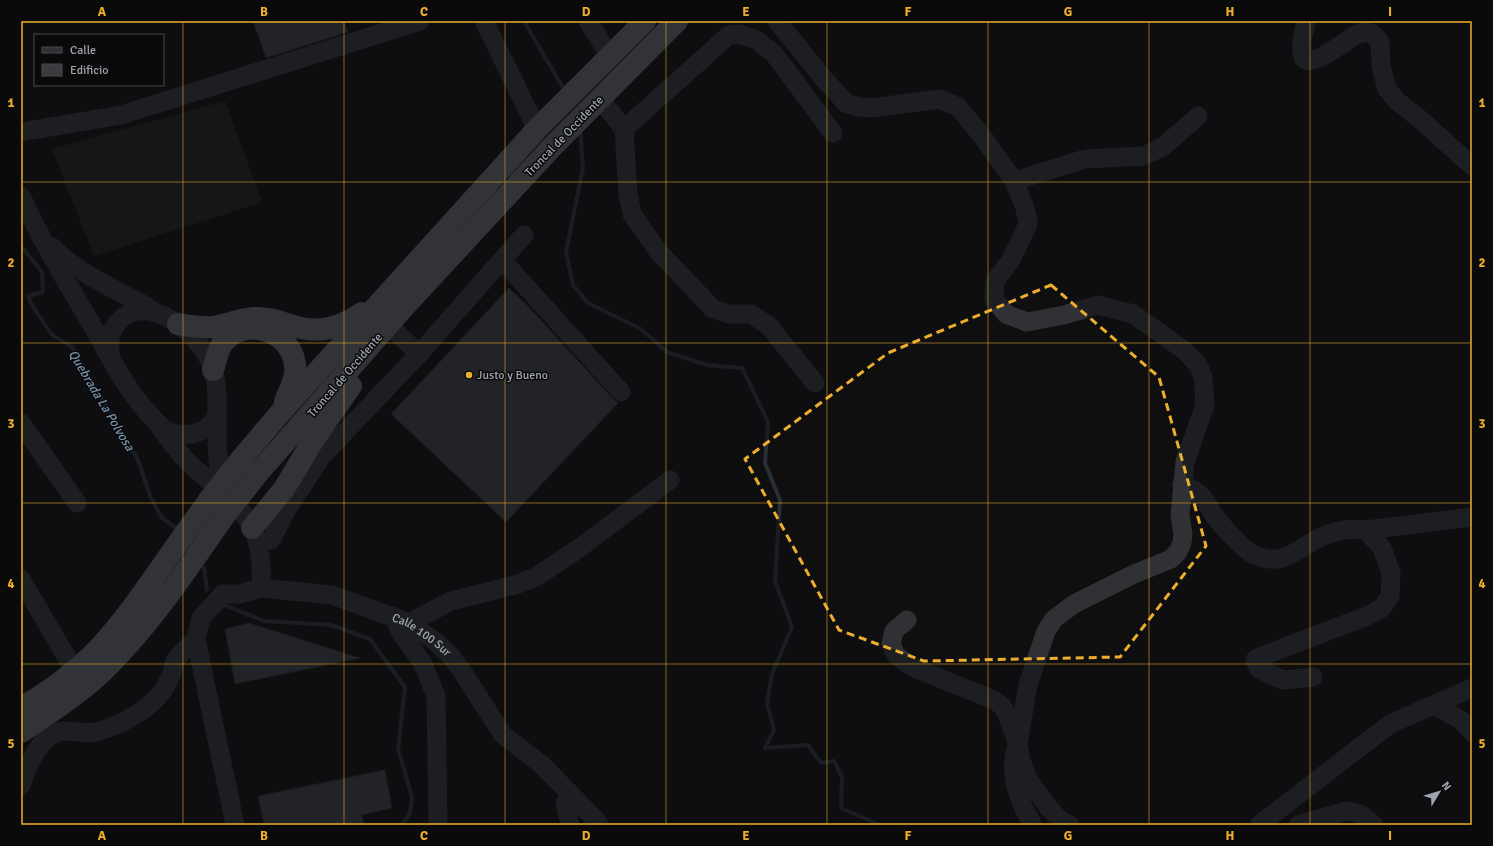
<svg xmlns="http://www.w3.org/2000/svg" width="1493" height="846" viewBox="0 0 1493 846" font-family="Signika,sans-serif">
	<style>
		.pitch { fill: #1c231c }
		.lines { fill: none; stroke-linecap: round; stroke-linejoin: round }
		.stream { stroke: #282f35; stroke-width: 4 }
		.building { fill: #3b3c40; stroke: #29292c }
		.minor { stroke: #303135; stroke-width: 19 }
		.highway { stroke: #5c5f66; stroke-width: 22 }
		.highway-bridge { stroke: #5c5f66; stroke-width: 22 }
		.marked { fill: none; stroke: #ecae2c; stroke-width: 3; stroke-dasharray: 8 5; stroke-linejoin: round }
		.grid { fill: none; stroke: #ecae2c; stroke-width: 1; stroke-opacity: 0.55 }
		.poi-dot { fill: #ecae2c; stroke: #0a0a0b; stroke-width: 1.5 }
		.labels { text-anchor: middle; stroke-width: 3; stroke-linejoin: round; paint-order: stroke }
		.street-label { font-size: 12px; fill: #a0a5b1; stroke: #0a0a0b }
		.poi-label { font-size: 12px; fill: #a0a5b1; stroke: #0a0a0b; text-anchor: start }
		.water-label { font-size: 13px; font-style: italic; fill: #7792ac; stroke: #0a0a0b }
		.neatline { fill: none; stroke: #ecae2c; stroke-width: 1.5 }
		.grid-label { font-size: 13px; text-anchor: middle; font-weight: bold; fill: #ecae2c }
	</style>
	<rect width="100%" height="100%" fill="#0f0f10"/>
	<polygon class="pitch" points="225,101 262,202 94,256 52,149"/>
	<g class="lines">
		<g class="stream">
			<polyline points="524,21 562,86"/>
			<polyline points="580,129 583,168 566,252 573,285 588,303 641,329 667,352 707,365 742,368 768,422 765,463 780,500 775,581 792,627 772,674 767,703 774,730 765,748 808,745 821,763 834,761 842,777 841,808 880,825"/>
			<polyline points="21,246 42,272 43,292 28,296 33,307 52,335 72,347 138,460 150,496 162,518 176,528"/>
			<polyline points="204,568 207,590"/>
			<polyline points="222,604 264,621 331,625 370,639 405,687 398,749 412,797 410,813 402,825"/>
		</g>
	</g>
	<g class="building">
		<polygon points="253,21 344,21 348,32 266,58"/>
		<polygon points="509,288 528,306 613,399 618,403 506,522 391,414"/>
		<polygon points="249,623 360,658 235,684 225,629"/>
		<polygon points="385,770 392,808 362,815 364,825 264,825 258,796"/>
	</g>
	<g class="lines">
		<g class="minor">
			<polyline points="484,21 537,129"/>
			<polyline points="588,21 610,56"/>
			<polyline points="777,21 824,79 847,104 860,107 871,108 940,99 958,107 982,136 1014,181 1025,208 1028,224 1011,260 995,281 994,299 1006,314 1027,322 1064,315 1098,305 1133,314 1184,350 1198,365 1203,377 1205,405 1185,462 1180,515 1183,534 1182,543 1178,552 1171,559 1134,574 1074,604 1054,619 1046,631 1028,685 1018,744 1021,761 1028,779 1048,807 1060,820 1070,825"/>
			<polyline points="1306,21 1302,42 1302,52 1304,59 1309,61 1319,58 1327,54 1354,36 1363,32 1371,33 1376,37 1380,42 1381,66 1387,89 1397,101 1421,120 1472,166"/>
			<polyline points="600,99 624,129 628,194 632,214 658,251 713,309 729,314 751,314 769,326 815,383"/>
			<polyline points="624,129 729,35 739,34 757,40 775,55 833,133"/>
			<polyline points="21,132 121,115 420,21"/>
			<polyline points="1014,181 1085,159 1144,156 1164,146 1198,116"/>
			<path d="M21,196C42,242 68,284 93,327C111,358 125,388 149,414C154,419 159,425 164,429C178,437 197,437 210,425C212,423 215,419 217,416"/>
			<path d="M52,247C73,270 118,291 146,306L154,312"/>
			<polyline points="502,260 621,392"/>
			<polyline points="395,331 419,354 524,235"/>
			<path d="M111,358C108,344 109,332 119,321C147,293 191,329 206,354C221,378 216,402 217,428C217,443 217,459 220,474C222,480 225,487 227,494"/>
			<polyline points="21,423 77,503"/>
			<path d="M160,427C169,439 178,452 189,463C201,475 215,485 228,497C257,524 263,549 261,588"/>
			<path d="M1182,485C1187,487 1194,489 1198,493C1207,499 1209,510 1216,518C1225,529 1241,547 1253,554C1284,569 1296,549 1321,537C1334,531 1351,528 1366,530L1472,517"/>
			<polyline points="271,540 287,509 322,456 419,354"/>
			<polyline points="21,579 74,670"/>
			<polyline points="395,617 398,627 403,636 422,662 436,696 438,825"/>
			<path d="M907,620L894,631L891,644L896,655L912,667L994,700L1001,705L1006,712L1018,744C1009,765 1015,790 1025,811C1028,816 1031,820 1032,825"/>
			<polyline points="409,623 451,601 515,585 536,577 578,549 670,480"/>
			<polyline points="1313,677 1283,680 1259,669 1255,660 1257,658 1367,616 1382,608 1390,596 1391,573 1382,548 1366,530"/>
			<polyline points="1433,705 1461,720 1472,732"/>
			<path d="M21,785C28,766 40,732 65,731C75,731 85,734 95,732C110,729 127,720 140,712C154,703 166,689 172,673C173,669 173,665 175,661C181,652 189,646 196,639"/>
			<polyline points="565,803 570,825"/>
			<path id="s1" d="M235,825L196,639L201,618L223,594H239L261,588L332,595L409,623L436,642L449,654L460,668L503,735L541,764L597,821L599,825"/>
			<polyline points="1259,825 1390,724 1472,688"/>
			<polyline points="1298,825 1346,811 1360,814 1374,825"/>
		</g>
		<g class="highway">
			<path d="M178,324C190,326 201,328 212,327C226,325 240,319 254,318C268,317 280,322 293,326C318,334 341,328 362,313"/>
			<path d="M213,370C216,361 217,352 222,344C246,312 299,334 295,373C294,382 288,393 285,402"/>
			<polyline points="242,458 281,412 537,129 645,21"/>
			<polyline points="258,473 403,308 551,148 677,21"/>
			<polyline points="252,528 284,489 314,439 351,386"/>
			<path d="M21,708C48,692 76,672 98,649C127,618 150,583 174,549C185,533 198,516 209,500"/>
			<path d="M21,732C52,711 84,691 110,664C154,620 189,566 225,515"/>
		</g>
		<g class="highway-bridge">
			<polyline points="209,500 242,458"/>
			<polyline points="225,515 258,473"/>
		</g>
	</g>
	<path d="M0 0H1493V846H0ZM1051,285L1159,377L1206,546L1120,657L924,661L839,630L745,459L888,353Z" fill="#0f0f10" fill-opacity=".55" fill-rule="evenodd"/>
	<path class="marked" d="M1051,285L1159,377L1206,546L1120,657L924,661L839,630L745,459L888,353Z"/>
	<path class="grid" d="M183,21V825M344,21V825M505,21V825M666,21V825M827,21V825M988,21V825M1149,21V825M1310,21V825M21,182H1472M21,343H1472M21,503H1472M21,664H1472"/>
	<circle class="poi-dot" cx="469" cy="375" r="4"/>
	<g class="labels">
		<g class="street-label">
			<text transform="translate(564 136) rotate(-46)" y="4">Troncal de Occidente</text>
			<text transform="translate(345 375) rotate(-49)" y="4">Troncal de Occidente</text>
			<text dy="4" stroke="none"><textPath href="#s1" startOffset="453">Calle 100 Sur</textPath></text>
		</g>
		<g class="poi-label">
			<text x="477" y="379">Justo y Bueno</text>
		</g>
		<g class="water-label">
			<text transform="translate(102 400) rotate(59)" y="5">Quebrada La Polvosa</text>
		</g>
	</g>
	<rect width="1493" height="846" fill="none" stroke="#0a0a0b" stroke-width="44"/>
	<rect x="34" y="34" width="130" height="52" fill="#0a0a0b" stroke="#46484d"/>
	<rect x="42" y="47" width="20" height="6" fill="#303135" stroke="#46484d"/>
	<text x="70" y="54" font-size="12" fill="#a0a5b1">Calle</text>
	<rect x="42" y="64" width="20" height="12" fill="#3b3c40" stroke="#46484d"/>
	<text x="70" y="74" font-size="12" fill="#a0a5b1">Edificio</text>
	<g transform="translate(1439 792) rotate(52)" stroke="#0a0a0b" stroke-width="3" paint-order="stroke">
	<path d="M0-3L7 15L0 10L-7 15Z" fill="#a0a5b1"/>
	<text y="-6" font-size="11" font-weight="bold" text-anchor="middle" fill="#a0a5b1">N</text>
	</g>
	<rect x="22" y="22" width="1449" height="802" class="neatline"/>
	<g class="grid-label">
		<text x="102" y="16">A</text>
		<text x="264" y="16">B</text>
		<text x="424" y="16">C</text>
		<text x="586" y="16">D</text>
		<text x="746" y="16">E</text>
		<text x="908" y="16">F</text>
		<text x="1068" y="16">G</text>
		<text x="1230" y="16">H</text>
		<text x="1390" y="16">I</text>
		<text x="11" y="107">1</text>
		<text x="1482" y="107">1</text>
		<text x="11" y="267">2</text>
		<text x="1482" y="267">2</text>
		<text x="11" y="428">3</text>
		<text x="1482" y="428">3</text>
		<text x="11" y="588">4</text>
		<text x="1482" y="588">4</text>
		<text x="11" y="748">5</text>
		<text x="1482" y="748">5</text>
		<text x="102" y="840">A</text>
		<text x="264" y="840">B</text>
		<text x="424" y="840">C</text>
		<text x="586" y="840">D</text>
		<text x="746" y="840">E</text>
		<text x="908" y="840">F</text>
		<text x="1068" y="840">G</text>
		<text x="1230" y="840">H</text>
		<text x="1390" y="840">I</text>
	</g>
</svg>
